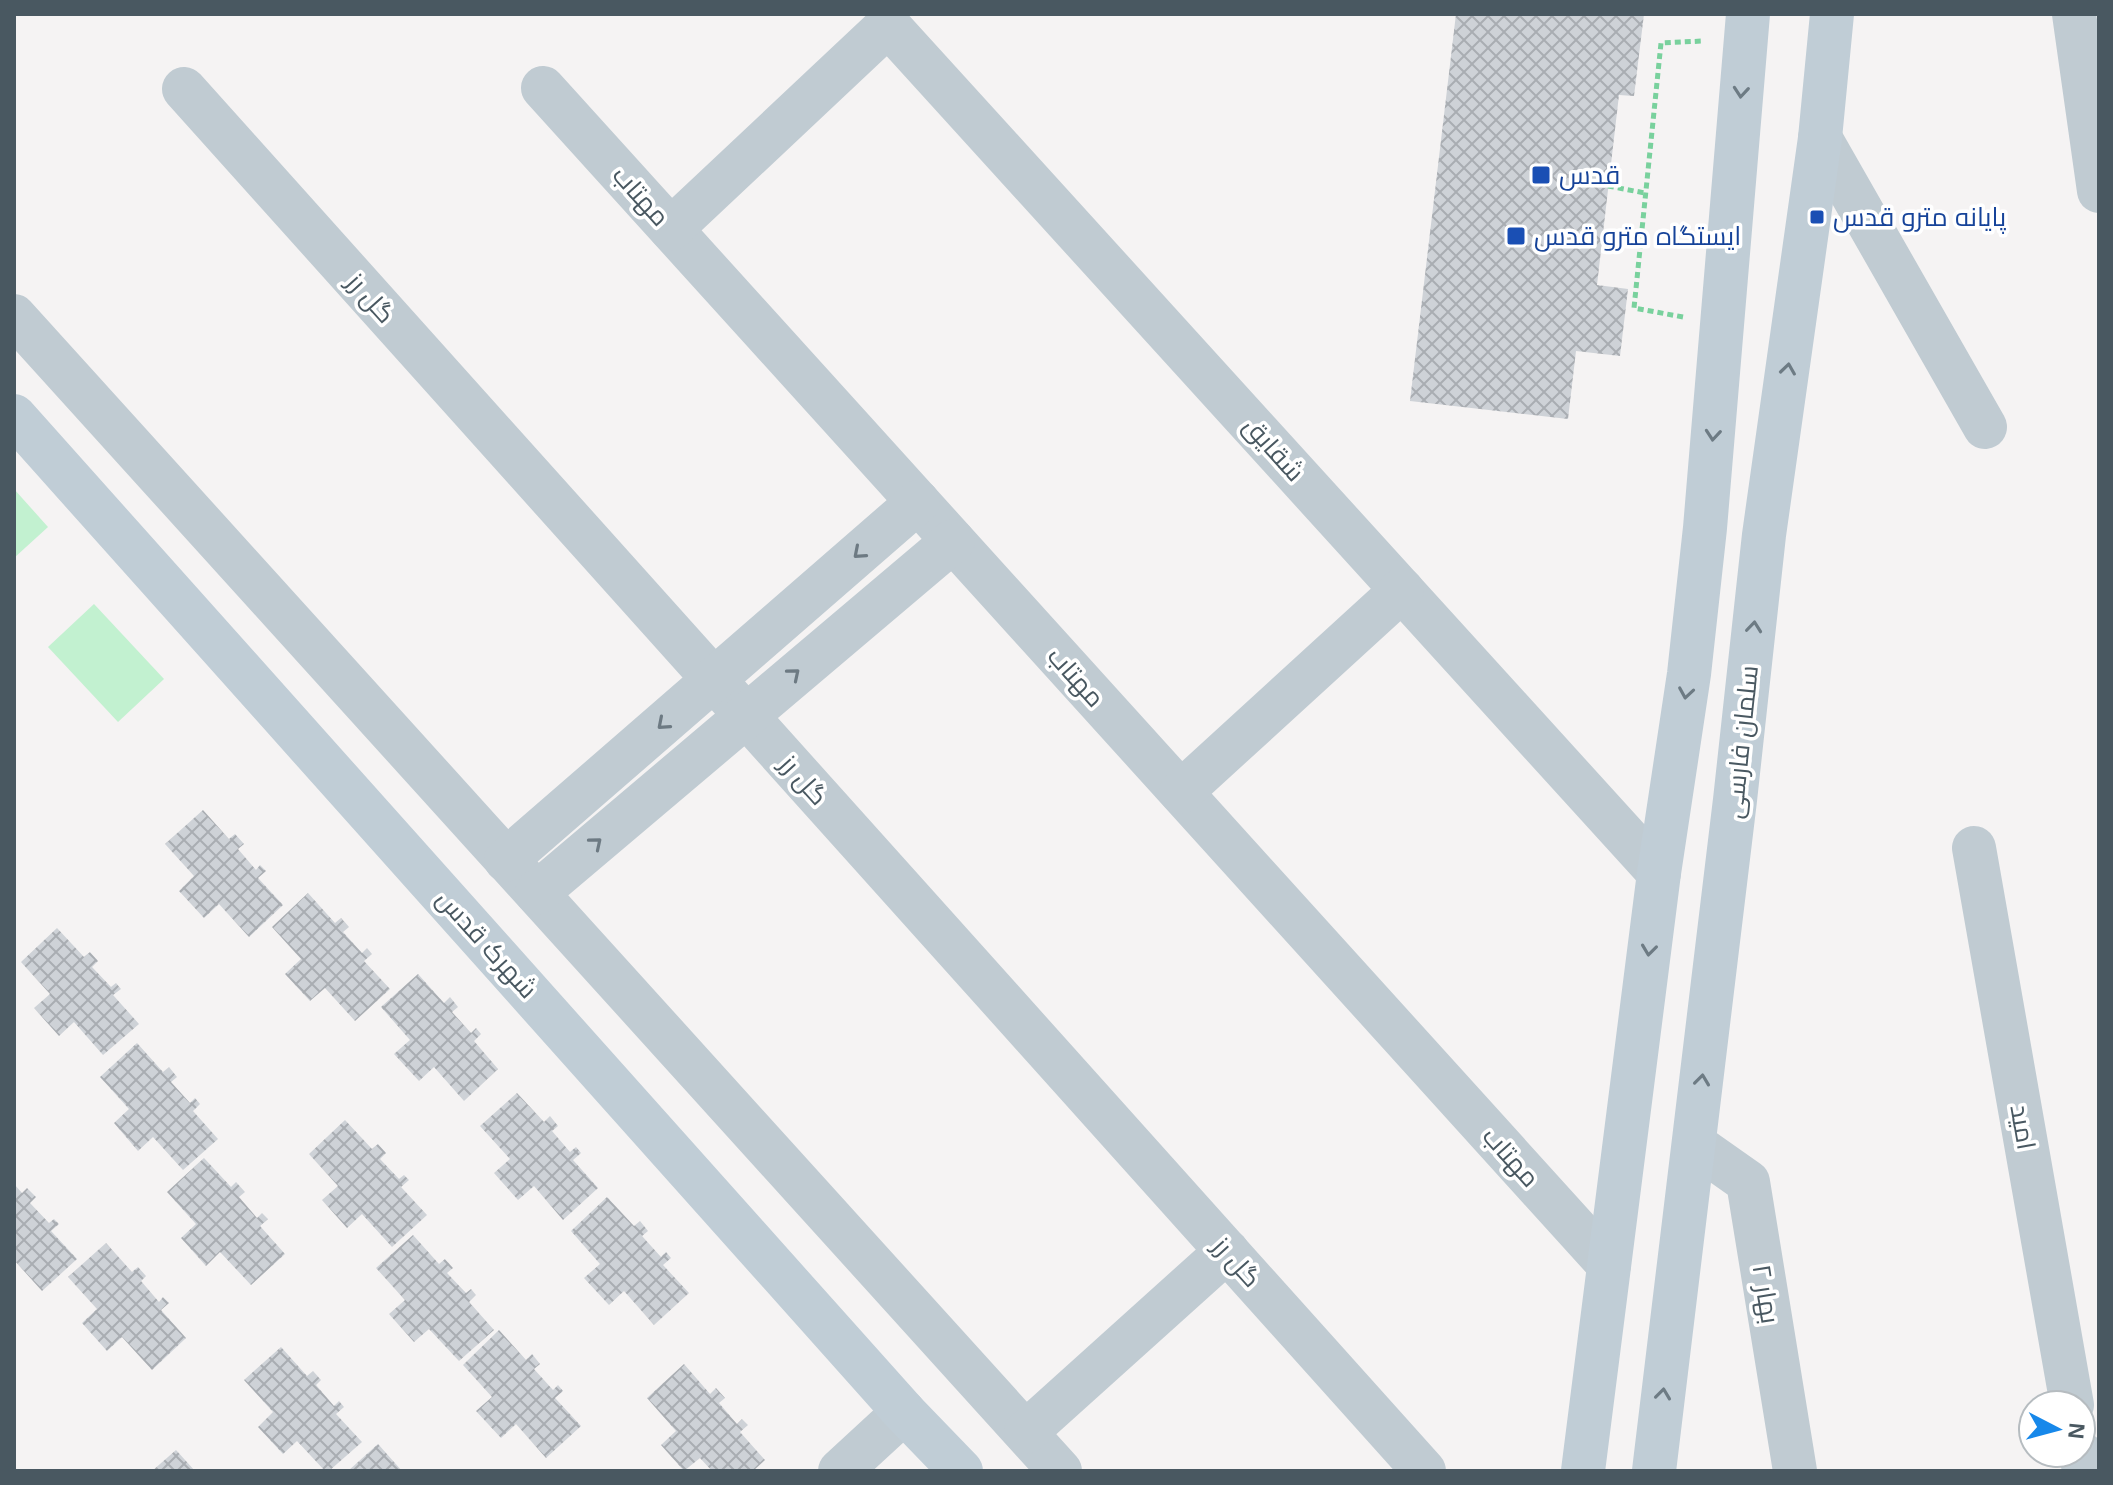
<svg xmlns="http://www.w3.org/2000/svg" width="2113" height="1485" viewBox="0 0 2113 1485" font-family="Helvetica,Cairo,sans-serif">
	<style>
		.park { fill: #c2f1d0 }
		.building { fill: url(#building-cross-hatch) }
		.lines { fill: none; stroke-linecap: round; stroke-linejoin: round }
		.path { stroke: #79d19d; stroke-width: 5; stroke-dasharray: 6 4; stroke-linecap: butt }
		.street { stroke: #c0cbd2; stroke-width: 44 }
		.secondary { stroke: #c0cdd6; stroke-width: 44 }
		.oneway { stroke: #6d7b84 }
		.oneway2 { stroke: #6d7a83 }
		.transit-dot { fill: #1a4fb4; stroke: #fff; stroke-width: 3 }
		.labels { text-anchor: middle; stroke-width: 7; stroke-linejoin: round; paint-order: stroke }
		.transit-label { font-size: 26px; fill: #164399; stroke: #fff; text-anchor: start }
		.street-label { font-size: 26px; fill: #495861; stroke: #fff }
	</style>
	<defs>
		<pattern id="building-cross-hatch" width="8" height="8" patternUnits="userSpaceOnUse" patternTransform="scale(2)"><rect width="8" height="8" fill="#ced2d7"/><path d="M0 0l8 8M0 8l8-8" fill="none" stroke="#a9adb2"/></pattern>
	</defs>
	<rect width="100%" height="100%" fill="#f5f3f3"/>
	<g class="park">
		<polygon points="14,489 48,527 14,558"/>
		<polygon points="94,604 164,679 118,722 48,647"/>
	</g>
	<g class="building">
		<polygon points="1456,14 1644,14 1634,96 1619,95 1597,285 1628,289 1620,356 1576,351 1568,419 1410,401"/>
		<polygon points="203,810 229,839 235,834 244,844 238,849 256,870 260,865 266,871 258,878 283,905 249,937 219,904 204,918 179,891 194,876 165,844"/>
		<polygon points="308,893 335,923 341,918 349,927 343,932 362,953 367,948 372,954 364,961 390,989 355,1021 325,988 310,1001 285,974 301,959 272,927"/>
		<polygon points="57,928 84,957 90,952 98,961 92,967 111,987 116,983 121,989 113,995 139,1024 103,1055 74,1022 59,1036 34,1008 50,994 21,962"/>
		<polygon points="418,974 444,1003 450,997 458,1007 452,1012 471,1033 476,1028 481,1034 474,1041 498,1069 464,1101 434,1067 419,1081 394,1054 410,1040 381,1007"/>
		<polygon points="137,1043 163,1072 169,1067 177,1077 171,1082 190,1103 195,1098 200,1104 193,1111 218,1139 183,1170 153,1137 138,1151 114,1123 129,1109 100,1077"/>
		<polygon points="517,1093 544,1122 550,1116 558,1126 552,1131 570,1152 576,1147 581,1153 573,1160 598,1188 563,1220 534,1186 518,1200 494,1173 510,1159 480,1126"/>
		<polygon points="345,1120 372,1149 378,1144 386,1153 380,1159 399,1179 404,1175 409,1180 401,1187 427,1215 392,1247 362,1214 347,1228 322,1200 338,1186 309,1154"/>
		<polygon points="204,1158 231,1187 236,1182 245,1192 239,1197 257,1218 262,1213 268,1219 260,1226 285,1254 251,1285 220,1252 206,1266 181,1238 196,1224 167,1192"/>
		<polygon points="14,1184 22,1193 27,1188 36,1197 30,1203 49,1223 54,1219 59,1224 51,1231 77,1259 42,1291 14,1260"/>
		<polygon points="607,1197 634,1226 640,1221 648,1231 642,1236 661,1257 666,1252 671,1258 663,1265 689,1293 654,1325 624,1291 609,1305 584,1278 600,1264 571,1231"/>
		<polygon points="413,1235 439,1264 445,1259 453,1268 447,1273 466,1293 471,1289 476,1295 469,1302 494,1330 459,1361 429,1329 414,1342 389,1314 405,1300 376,1268"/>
		<polygon points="106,1243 132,1272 138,1267 146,1276 141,1281 159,1302 163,1297 169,1303 161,1310 186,1338 152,1370 122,1337 107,1351 82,1323 97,1309 68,1277"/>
		<polygon points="499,1330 526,1360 532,1354 540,1364 534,1369 553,1390 558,1385 563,1391 555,1398 581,1426 546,1458 516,1424 501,1438 476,1411 492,1397 463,1365"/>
		<polygon points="281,1347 307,1376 313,1371 321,1380 316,1385 334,1406 339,1401 344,1407 336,1414 362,1442 329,1471 325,1471 297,1441 283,1454 258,1427 273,1412 244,1380"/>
		<polygon points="684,1364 710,1394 716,1388 725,1398 719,1403 737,1424 742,1419 748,1425 740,1432 765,1460 753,1471 712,1471 700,1458 684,1471 661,1445 676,1431 647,1398"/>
		<polygon points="378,1444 402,1471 348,1471"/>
		<polygon points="176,1450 195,1471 152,1471"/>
	</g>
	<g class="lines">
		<g class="path">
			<polyline points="1608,186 1645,193"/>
			<polyline points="1683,317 1634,308 1661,43 1703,41"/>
		</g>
		<g class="street">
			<polyline points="2074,14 2099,191"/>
			<polyline points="543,88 1609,1265"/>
			<polyline points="184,89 1424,1471"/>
			<polyline points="1820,138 1985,427"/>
			<polyline points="671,229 888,25 1659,873"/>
			<polyline points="14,316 1060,1471"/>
			<polyline points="1181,792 1402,590"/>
			<polyline points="1974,848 2072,1405"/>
			<polyline points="506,860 918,502"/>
			<polyline points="537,893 953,541"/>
			<polyline points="1694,1144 1748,1182 1795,1471"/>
			<polyline points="1026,1432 1227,1251"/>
			<polyline points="2081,1453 2084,1471"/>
			<polyline points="840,1471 904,1412"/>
		</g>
		<g class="secondary">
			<polyline points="14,416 904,1412 961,1471"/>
			<polyline points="1583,1471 1659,873 1689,674 1705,528 1748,14"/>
			<polyline points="1654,1471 1735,800 1764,535 1820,138 1832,14"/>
		</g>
	</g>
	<defs><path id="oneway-chevron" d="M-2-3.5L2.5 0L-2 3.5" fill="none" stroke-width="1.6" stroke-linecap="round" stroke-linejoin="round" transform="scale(2)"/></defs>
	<g class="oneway">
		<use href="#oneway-chevron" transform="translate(1741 92) rotate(95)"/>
		<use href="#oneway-chevron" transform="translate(1788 369) rotate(-82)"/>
		<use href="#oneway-chevron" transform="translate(1713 435) rotate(95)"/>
		<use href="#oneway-chevron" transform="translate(1754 627) rotate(-84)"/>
		<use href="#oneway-chevron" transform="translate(1686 693) rotate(99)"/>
		<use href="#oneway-chevron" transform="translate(1649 950) rotate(97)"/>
		<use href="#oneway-chevron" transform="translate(1702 1080) rotate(-83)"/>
		<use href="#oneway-chevron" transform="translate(1663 1394) rotate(-83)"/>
	</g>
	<g class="oneway2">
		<use href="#oneway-chevron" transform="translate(859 553) rotate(139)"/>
		<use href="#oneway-chevron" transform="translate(794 674) rotate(-40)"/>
		<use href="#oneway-chevron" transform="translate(663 724) rotate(139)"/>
		<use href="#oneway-chevron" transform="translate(596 843) rotate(-40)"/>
	</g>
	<g class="transit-dot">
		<rect x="1531" y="165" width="20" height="20" rx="4"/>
		<rect x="1809" y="209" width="16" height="16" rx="4"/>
		<rect x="1506" y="226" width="20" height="20" rx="4"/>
	</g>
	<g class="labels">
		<g class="transit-label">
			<text x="1559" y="184">قدس</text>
			<text x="1833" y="226">پایانه مترو قدس</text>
			<text x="1534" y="245">ایستگاه مترو قدس</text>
		</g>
		<g class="street-label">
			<text transform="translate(641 196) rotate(48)" y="9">مهتاب</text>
			<text transform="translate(371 298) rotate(48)" y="9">گل رز</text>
			<text transform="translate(1274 449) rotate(48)" y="9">شقايق</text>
			<text transform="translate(1076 677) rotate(48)" y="9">مهتاب</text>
			<text transform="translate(1741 742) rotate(-84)" y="9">سلمان فارسی</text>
			<text transform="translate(804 780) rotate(48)" y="9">گل رز</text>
			<text transform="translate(487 944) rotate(48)" y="9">شهرک قدس</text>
			<text transform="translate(2023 1127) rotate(80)" y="9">امید</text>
			<text transform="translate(1511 1157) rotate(48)" y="9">مهتاب</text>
			<text transform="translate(1237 1262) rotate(48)" y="9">گل رز</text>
			<text transform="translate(1766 1294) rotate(81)" y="9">بهار ۲</text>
		</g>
	</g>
	<rect width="2113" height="1485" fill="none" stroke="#495861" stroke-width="32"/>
	<g transform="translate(2057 1429) rotate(96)"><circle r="38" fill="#ffffff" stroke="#b6bcc0" stroke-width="2"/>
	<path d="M0-6L14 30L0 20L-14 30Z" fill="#1788ea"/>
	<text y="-12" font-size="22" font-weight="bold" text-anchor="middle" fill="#495861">N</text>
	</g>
</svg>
